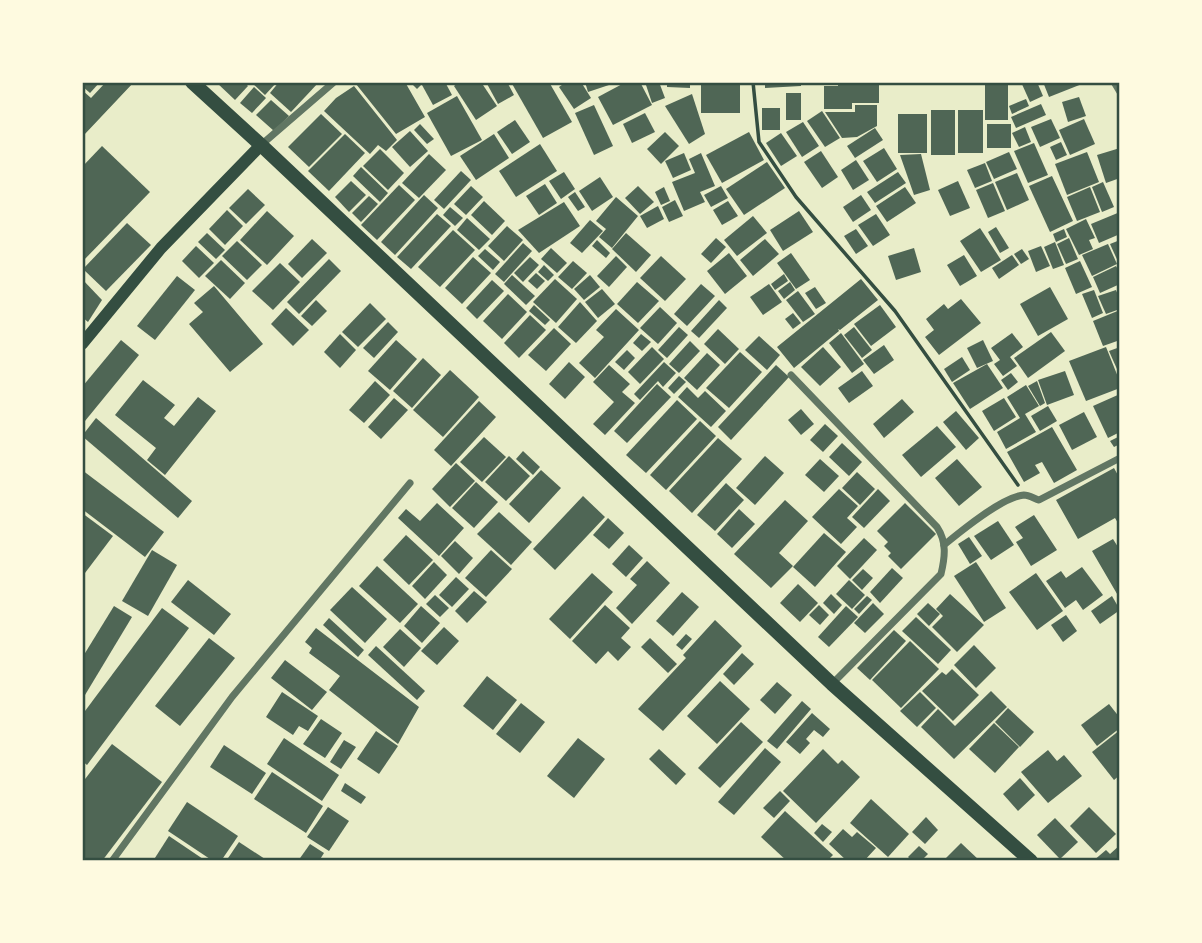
<svg xmlns="http://www.w3.org/2000/svg" width="1202" height="943" viewBox="0 0 1202 943" font-family="'Noto Sans',sans-serif">
	<style>
		.building { fill: #4f6655 }
		.lines { fill: none; stroke-linecap: round; stroke-linejoin: round }
		.path { stroke: #344e41; stroke-width: 3.5 }
		.minor { stroke: #617663; stroke-width: 7 }
		.secondary { stroke: #344e41; stroke-width: 12 }
		.trunk { stroke: #344e41; stroke-width: 14 }
		.neatline { fill: none; stroke: #344e41; stroke-width: 2.5 }
	</style>
	<rect width="100%" height="100%" fill="#e9edc9"/>
	<g class="building">
		<polygon points="82,82 100,82 90,93 82,86"/>
		<polygon points="106,82 134,82 84,135 82,133 82,90 91,98"/>
		<polygon points="216,82 244,82 248,86 235,100"/>
		<polygon points="251,82 277,82 265,95"/>
		<polygon points="279,82 319,82 291,112 270,93"/>
		<polygon points="358,82 391,82 393,85 405,82 425,117 396,134 356,84"/>
		<polygon points="410,82 424,82 417,89"/>
		<polygon points="426,82 445,82 452,95 433,105 422,85"/>
		<polygon points="459,82 481,82 497,106 476,120 454,86"/>
		<polygon points="486,82 507,82 514,95 498,104"/>
		<polygon points="511,82 549,82 572,122 543,138"/>
		<polygon points="566,82 581,82 591,98 574,109 559,87"/>
		<polygon points="585,82 615,82 615,83 588,92"/>
		<polygon points="626,82 640,82 652,105 613,125 598,97"/>
		<polygon points="645,82 659,82 665,98 652,103"/>
		<polygon points="667,82 690,82 690,88 667,87"/>
		<rect x="701" y="82" width="39" height="31"/>
		<polygon points="765,82 801,82 801,86 765,88"/>
		<polygon points="838,82 879,82 879,103 852,103 852,109 824,109 824,86 838,86"/>
		<polygon points="1021,82 1037,82 1043,96 1030,102"/>
		<polygon points="1043,82 1087,82 1049,97"/>
		<rect x="985" y="84" width="23" height="36"/>
		<polygon points="354,86 397,140 386,151 378,145 370,154 324,111 336,98"/>
		<polygon points="254,87 266,98 252,113 240,103"/>
		<rect x="786" y="93" width="15" height="27"/>
		<polygon points="692,94 705,134 689,144 665,106"/>
		<polygon points="457,96 482,140 451,156 427,113"/>
		<polygon points="1079,97 1086,116 1068,122 1062,102"/>
		<polygon points="1026,99 1029,106 1012,114 1009,106"/>
		<polygon points="271,100 289,116 274,131 256,115"/>
		<polygon points="1041,104 1046,115 1016,128 1011,117"/>
		<polygon points="594,105 613,146 594,155 575,113"/>
		<polygon points="855,105 877,105 877,126 857,137 842,138 825,112 855,112"/>
		<rect x="762" y="108" width="18" height="22"/>
		<rect x="931" y="110" width="24" height="45"/>
		<rect x="958" y="110" width="25" height="43"/>
		<polygon points="822,111 840,138 825,147 807,121"/>
		<polygon points="645,113 655,132 632,143 623,124"/>
		<polygon points="321,114 342,134 309,167 288,147"/>
		<rect x="898" y="114" width="29" height="39"/>
		<polygon points="1051,119 1060,138 1040,147 1031,127"/>
		<polygon points="1084,119 1095,144 1070,155 1059,130"/>
		<polygon points="515,120 530,142 512,154 497,132"/>
		<polygon points="803,122 819,146 802,157 786,132"/>
		<polygon points="420,124 434,139 427,144 414,130"/>
		<rect x="987" y="124" width="24" height="24"/>
		<polygon points="1025,127 1031,142 1019,147 1012,133"/>
		<polygon points="875,128 883,140 855,158 847,146"/>
		<polygon points="410,131 428,151 410,167 392,147"/>
		<polygon points="665,132 679,146 661,164 647,149"/>
		<polygon points="749,132 764,160 722,183 706,155"/>
		<polygon points="781,133 797,156 781,166 766,143"/>
		<polygon points="345,134 365,153 329,191 308,171"/>
		<polygon points="494,134 509,158 476,180 460,156"/>
		<polygon points="1061,142 1067,155 1056,160 1050,147"/>
		<polygon points="1034,143 1048,175 1028,183 1014,151"/>
		<polygon points="540,144 557,171 516,197 499,171"/>
		<polygon points="102,146 150,192 82,262 82,167"/>
		<polygon points="884,148 897,169 877,182 863,161"/>
		<polygon points="1120,148 1120,178 1106,183 1097,155"/>
		<polygon points="380,149 404,173 388,190 363,166"/>
		<polygon points="821,151 838,177 822,188 804,162"/>
		<polygon points="1009,152 1017,169 994,179 986,162"/>
		<polygon points="1087,152 1099,182 1067,195 1055,164"/>
		<polygon points="684,153 691,170 673,178 665,161"/>
		<polygon points="701,153 715,186 700,192 705,202 684,211 672,182 695,173 689,159"/>
		<polygon points="429,154 446,170 419,198 402,183"/>
		<polygon points="921,154 930,190 914,195 900,155"/>
		<polygon points="856,160 869,180 853,190 841,170"/>
		<polygon points="767,162 785,188 744,215 726,189"/>
		<polygon points="985,163 992,181 975,188 967,170"/>
		<polygon points="361,167 388,193 380,202 353,176"/>
		<polygon points="461,171 471,180 444,209 434,200"/>
		<polygon points="564,172 575,189 561,199 549,181"/>
		<polygon points="898,172 906,183 875,203 867,192"/>
		<polygon points="1017,173 1029,200 1007,210 995,182"/>
		<polygon points="1052,176 1073,221 1050,232 1029,186"/>
		<polygon points="600,177 613,197 592,211 579,191"/>
		<polygon points="351,181 366,195 349,212 335,197"/>
		<polygon points="958,181 970,208 950,216 938,190"/>
		<polygon points="1103,182 1114,207 1102,212 1092,187"/>
		<polygon points="993,183 1005,211 988,218 976,190"/>
		<polygon points="545,184 557,203 539,215 526,196"/>
		<polygon points="399,185 415,200 377,240 361,225"/>
		<polygon points="471,186 483,197 466,215 454,204"/>
		<polygon points="638,186 654,202 640,214 625,198"/>
		<polygon points="721,186 728,198 711,207 704,195"/>
		<polygon points="664,187 670,201 661,205 655,192"/>
		<polygon points="905,187 916,203 887,222 876,206"/>
		<polygon points="1090,187 1100,212 1077,221 1067,197"/>
		<polygon points="248,189 265,205 246,224 229,208"/>
		<polygon points="575,192 585,207 578,211 568,197"/>
		<polygon points="424,195 438,208 395,255 381,242"/>
		<polygon points="861,195 871,210 853,222 843,207"/>
		<polygon points="369,196 378,204 361,222 352,213"/>
		<polygon points="616,197 638,216 612,248 599,237 606,229 596,221"/>
		<polygon points="675,200 683,216 669,222 662,207"/>
		<polygon points="484,201 505,221 492,235 471,215"/>
		<polygon points="728,201 738,216 722,225 713,210"/>
		<polygon points="564,202 580,226 539,253 518,230"/>
		<polygon points="658,206 664,219 647,228 640,216"/>
		<polygon points="450,207 463,218 455,226 443,215"/>
		<polygon points="227,210 243,226 225,245 209,229"/>
		<polygon points="267,211 294,236 267,265 240,240"/>
		<polygon points="799,211 813,232 783,251 770,230"/>
		<polygon points="1120,212 1120,234 1099,243 1091,224"/>
		<polygon points="437,214 451,226 411,269 397,257"/>
		<polygon points="876,214 890,235 873,246 858,225"/>
		<polygon points="753,216 767,233 737,256 724,240"/>
		<polygon points="467,218 490,239 479,250 457,230"/>
		<polygon points="1086,219 1095,238 1089,240 1093,249 1079,255 1066,229"/>
		<polygon points="590,220 603,231 582,253 570,243"/>
		<polygon points="127,223 151,245 106,291 83,269"/>
		<polygon points="507,226 523,240 504,261 488,246"/>
		<polygon points="996,227 1009,248 1000,253 988,232"/>
		<polygon points="980,228 1001,260 981,272 960,241"/>
		<polygon points="856,229 868,246 856,254 844,236"/>
		<polygon points="1064,229 1067,237 1056,242 1053,234"/>
		<polygon points="453,230 475,250 440,287 418,267"/>
		<polygon points="207,233 225,250 216,259 198,242"/>
		<polygon points="626,233 651,255 636,272 612,249"/>
		<polygon points="716,238 726,247 711,263 701,254"/>
		<polygon points="1069,238 1078,259 1066,264 1057,244"/>
		<polygon points="312,239 327,253 302,278 288,264"/>
		<polygon points="765,239 779,254 753,276 740,260"/>
		<polygon points="597,240 610,253 606,258 592,246"/>
		<polygon points="1120,240 1120,266 1110,244"/>
		<polygon points="237,241 262,265 247,280 222,256"/>
		<polygon points="1055,242 1064,265 1053,269 1044,247"/>
		<polygon points="523,243 532,251 504,282 495,274"/>
		<polygon points="1108,244 1117,264 1092,276 1082,255"/>
		<polygon points="196,246 214,263 199,278 182,261"/>
		<polygon points="1041,246 1050,266 1036,272 1028,251"/>
		<polygon points="551,248 567,263 557,273 541,259"/>
		<polygon points="914,248 921,272 896,280 888,256"/>
		<polygon points="485,249 500,262 493,270 478,256"/>
		<polygon points="1022,249 1029,259 1021,264 1014,254"/>
		<polygon points="729,253 747,276 725,294 707,271"/>
		<polygon points="791,253 810,280 796,289 777,263"/>
		<polygon points="964,255 977,276 960,286 947,265"/>
		<polygon points="1012,255 1019,265 999,279 992,268"/>
		<polygon points="616,256 627,267 609,287 597,276"/>
		<polygon points="661,256 686,279 665,301 640,278"/>
		<polygon points="473,257 491,273 462,304 445,288"/>
		<polygon points="530,257 539,265 523,282 514,273"/>
		<polygon points="329,259 341,271 299,314 287,302"/>
		<polygon points="221,260 245,283 230,299 205,276"/>
		<polygon points="573,261 587,273 572,289 558,277"/>
		<polygon points="1080,261 1092,287 1076,294 1065,268"/>
		<polygon points="280,263 300,282 273,310 252,291"/>
		<polygon points="544,265 554,275 548,281 538,272"/>
		<polygon points="1116,266 1120,273 1120,284 1100,293 1093,277"/>
		<polygon points="536,273 545,281 537,289 528,281"/>
		<polygon points="784,274 788,281 775,290 771,284"/>
		<polygon points="512,275 535,296 526,305 504,284"/>
		<polygon points="590,275 600,287 584,300 574,289"/>
		<polygon points="177,276 195,290 155,340 137,326"/>
		<polygon points="82,279 102,300 88,322 82,317"/>
		<polygon points="555,279 577,299 556,323 533,302"/>
		<polygon points="861,279 878,300 840,330 838,329 839,331 794,368 777,347"/>
		<polygon points="492,280 504,291 477,319 466,308"/>
		<polygon points="637,282 659,301 638,323 617,304"/>
		<polygon points="790,282 795,290 784,299 778,291"/>
		<polygon points="701,284 715,296 687,326 674,314"/>
		<polygon points="769,284 782,302 763,315 750,297"/>
		<polygon points="214,286 263,344 230,372 189,324 203,312 194,303"/>
		<polygon points="815,287 826,303 816,309 805,293"/>
		<polygon points="1050,287 1068,319 1038,336 1020,304"/>
		<polygon points="602,289 615,304 598,318 585,302"/>
		<polygon points="1094,290 1103,313 1092,318 1082,294"/>
		<polygon points="1116,290 1120,300 1120,309 1106,314 1098,296"/>
		<polygon points="798,291 815,314 803,322 786,300"/>
		<polygon points="508,294 527,312 502,339 483,321"/>
		<polygon points="961,299 981,323 939,355 925,337 934,330 926,319 944,304 948,309"/>
		<polygon points="316,300 327,311 312,326 301,316"/>
		<polygon points="719,300 727,308 699,338 691,331"/>
		<polygon points="580,302 597,321 576,343 558,327"/>
		<polygon points="370,303 386,319 358,347 342,332"/>
		<polygon points="534,305 550,320 545,325 529,311"/>
		<polygon points="880,305 896,327 871,346 854,324"/>
		<polygon points="660,307 677,323 658,344 640,328"/>
		<polygon points="286,308 309,330 293,346 271,324"/>
		<polygon points="616,309 639,330 595,378 579,363 604,337 596,330"/>
		<polygon points="1120,310 1120,340 1103,346 1093,321"/>
		<polygon points="793,313 801,323 793,329 785,319"/>
		<polygon points="530,315 546,330 519,358 504,343"/>
		<polygon points="388,322 398,332 374,358 363,348"/>
		<polygon points="679,327 688,335 667,358 658,350"/>
		<polygon points="854,327 872,350 862,358 844,335"/>
		<polygon points="554,328 571,344 546,371 528,355"/>
		<polygon points="718,329 739,349 725,364 704,344"/>
		<polygon points="1051,332 1065,351 1028,378 1014,358"/>
		<polygon points="841,333 864,364 852,373 829,343"/>
		<polygon points="1012,333 1023,347 1010,357 1017,366 1003,376 994,364 1000,360 991,348"/>
		<polygon points="340,334 356,350 340,368 324,352"/>
		<polygon points="641,334 651,342 642,351 633,343"/>
		<polygon points="759,336 780,355 767,370 745,350"/>
		<polygon points="121,340 139,355 85,421 82,419 82,387"/>
		<polygon points="396,340 417,359 390,390 368,371"/>
		<polygon points="983,340 993,361 977,368 967,348"/>
		<polygon points="690,341 700,351 679,373 669,364"/>
		<polygon points="884,345 894,360 874,374 863,360"/>
		<polygon points="652,347 664,359 640,384 628,372"/>
		<polygon points="823,347 841,367 820,386 801,367"/>
		<polygon points="1106,347 1120,382 1120,388 1086,401 1069,361"/>
		<polygon points="1120,347 1120,376 1109,351"/>
		<polygon points="627,350 635,358 624,370 615,362"/>
		<polygon points="740,352 762,372 729,408 706,388"/>
		<polygon points="707,353 720,365 697,390 684,378"/>
		<polygon points="962,357 970,370 952,382 944,369"/>
		<polygon points="423,358 441,375 412,408 393,391"/>
		<polygon points="569,362 585,377 565,399 549,384"/>
		<polygon points="664,362 676,373 663,387 658,381 640,400 634,394"/>
		<polygon points="987,364 1003,388 970,409 953,383"/>
		<polygon points="609,365 630,384 622,392 635,403 605,435 593,424 614,402 593,382"/>
		<polygon points="776,365 789,377 731,440 718,427"/>
		<polygon points="450,370 479,397 443,437 413,410"/>
		<polygon points="862,371 873,386 849,403 838,388"/>
		<polygon points="1065,371 1074,395 1047,405 1038,380"/>
		<polygon points="1011,373 1018,382 1008,390 1001,380"/>
		<polygon points="679,376 686,382 674,394 668,388"/>
		<polygon points="143,380 175,405 164,418 174,426 198,397 216,411 165,475 147,460 156,448 115,415"/>
		<polygon points="375,381 390,395 364,423 349,410"/>
		<polygon points="1037,381 1045,403 1040,406 1028,386"/>
		<polygon points="657,384 671,397 627,443 614,431"/>
		<polygon points="1026,385 1039,406 1025,414 1036,432 1006,449 997,432 1020,418 1007,397"/>
		<polygon points="687,387 698,398 705,391 726,411 711,427 678,397"/>
		<polygon points="1120,394 1120,432 1108,438 1093,406"/>
		<polygon points="394,398 408,410 381,439 368,427"/>
		<polygon points="1004,398 1016,417 994,431 982,411"/>
		<polygon points="902,399 914,412 884,438 873,424"/>
		<polygon points="677,400 697,419 646,473 626,455"/>
		<polygon points="479,401 496,417 451,466 434,450"/>
		<polygon points="1048,406 1057,421 1040,431 1031,416"/>
		<polygon points="801,409 814,424 801,435 788,420"/>
		<polygon points="956,411 979,438 966,450 943,422"/>
		<polygon points="1084,412 1097,437 1072,450 1059,425"/>
		<polygon points="96,418 192,501 178,518 82,436"/>
		<polygon points="700,421 716,436 666,490 650,475"/>
		<polygon points="825,424 838,436 823,452 810,440"/>
		<polygon points="937,426 956,447 921,477 902,455"/>
		<polygon points="1052,427 1077,470 1054,483 1042,462 1035,465 1040,473 1024,482 1007,452"/>
		<polygon points="1120,436 1120,444 1114,447 1110,441"/>
		<polygon points="484,437 506,457 482,482 460,462"/>
		<polygon points="718,438 742,459 692,513 669,491"/>
		<polygon points="842,443 862,462 849,476 829,457"/>
		<polygon points="523,451 540,467 533,475 516,459"/>
		<polygon points="509,456 530,476 506,501 485,482"/>
		<polygon points="765,456 784,473 755,505 736,488"/>
		<polygon points="820,459 839,476 824,492 805,475"/>
		<polygon points="957,459 982,487 959,506 935,478"/>
		<polygon points="456,463 475,481 450,507 432,489"/>
		<polygon points="1114,468 1120,479 1120,522 1118,523 1115,518 1078,539 1056,500"/>
		<polygon points="82,470 164,532 145,557 82,509"/>
		<polygon points="541,470 561,488 529,523 509,504"/>
		<polygon points="857,472 875,489 860,505 842,488"/>
		<polygon points="476,482 498,502 474,528 452,508"/>
		<polygon points="726,483 744,500 715,531 697,515"/>
		<polygon points="839,489 858,506 847,518 857,527 841,544 812,517"/>
		<polygon points="878,489 890,501 864,528 852,517"/>
		<polygon points="583,496 605,517 555,570 533,549"/>
		<polygon points="785,500 808,521 779,553 793,566 771,588 734,554"/>
		<polygon points="437,503 464,528 439,556 398,518 406,509 420,521"/>
		<polygon points="905,503 936,534 901,569 888,556 891,553 884,546 888,542 877,531"/>
		<polygon points="739,509 755,524 732,548 717,534"/>
		<polygon points="499,512 532,542 511,565 477,534"/>
		<polygon points="82,513 113,536 85,573 82,570"/>
		<polygon points="1034,515 1057,550 1031,566 1016,542 1023,538 1015,527"/>
		<polygon points="608,518 624,533 609,549 593,535"/>
		<polygon points="998,521 1014,545 991,560 974,536"/>
		<polygon points="824,533 846,552 815,587 793,567"/>
		<polygon points="406,535 433,560 409,585 383,560"/>
		<polygon points="969,537 982,556 970,564 958,544"/>
		<polygon points="864,538 877,550 850,579 837,566"/>
		<polygon points="1113,539 1118,547 1120,545 1120,599 1092,551"/>
		<polygon points="455,541 473,558 459,574 441,556"/>
		<polygon points="629,545 643,558 626,577 612,564"/>
		<polygon points="152,550 177,565 148,616 122,601"/>
		<polygon points="491,550 512,569 486,597 465,578"/>
		<polygon points="647,561 670,583 632,624 616,608 637,585 630,579"/>
		<polygon points="434,562 447,575 425,599 412,586"/>
		<polygon points="976,562 1006,608 984,622 954,576"/>
		<polygon points="377,566 418,604 400,623 359,586"/>
		<polygon points="1082,567 1103,595 1083,610 1076,600 1065,608 1046,581 1061,571 1066,578"/>
		<polygon points="892,568 903,578 880,603 870,592"/>
		<polygon points="863,569 873,578 862,590 852,580"/>
		<polygon points="592,573 613,592 570,639 549,619"/>
		<polygon points="1036,573 1063,611 1037,630 1009,592"/>
		<polygon points="456,577 469,589 452,607 439,595"/>
		<polygon points="188,580 231,614 214,635 171,602"/>
		<polygon points="849,580 865,595 852,609 836,594"/>
		<polygon points="798,584 818,603 800,622 780,603"/>
		<polygon points="352,587 387,619 365,643 330,610"/>
		<polygon points="474,591 487,602 467,623 455,611"/>
		<polygon points="682,592 699,607 673,636 656,621"/>
		<polygon points="831,594 842,605 834,614 823,603"/>
		<polygon points="950,594 984,625 957,652 932,627 943,616 936,609"/>
		<polygon points="435,595 449,608 440,617 426,604"/>
		<polygon points="867,596 872,600 859,614 854,609"/>
		<polygon points="1112,596 1120,610 1100,624 1091,611"/>
		<polygon points="873,603 884,614 865,633 854,623"/>
		<polygon points="928,603 940,614 929,626 917,614"/>
		<polygon points="605,605 630,628 621,638 631,647 618,661 608,651 596,664 572,641"/>
		<polygon points="819,605 829,615 820,625 809,615"/>
		<polygon points="114,606 132,617 82,700 82,658"/>
		<polygon points="421,606 440,623 422,643 404,626"/>
		<polygon points="846,606 858,617 829,647 818,637"/>
		<polygon points="162,608 189,628 87,765 82,761 82,715"/>
		<polygon points="1066,615 1077,631 1063,642 1051,625"/>
		<polygon points="916,617 951,650 938,664 902,631"/>
		<polygon points="329,618 364,650 358,657 323,625"/>
		<polygon points="715,620 742,646 663,731 638,709 686,658 683,655"/>
		<polygon points="444,627 459,641 437,665 421,651"/>
		<polygon points="316,628 419,707 398,744 329,690 340,676 309,653 312,648 305,642"/>
		<polygon points="400,629 421,648 404,667 383,647"/>
		<polygon points="894,630 906,641 870,680 857,668"/>
		<polygon points="686,634 692,639 682,650 676,645"/>
		<polygon points="209,638 235,658 180,726 155,706"/>
		<polygon points="650,638 677,664 668,673 641,647"/>
		<polygon points="910,641 939,669 901,708 872,680"/>
		<polygon points="974,645 996,668 976,688 954,665"/>
		<polygon points="376,646 425,691 417,700 368,655"/>
		<polygon points="742,653 754,664 734,685 723,674"/>
		<polygon points="285,660 327,692 312,710 271,678"/>
		<polygon points="952,669 979,695 953,721 922,691 942,672 946,675"/>
		<polygon points="487,676 517,700 493,730 463,706"/>
		<polygon points="720,681 750,709 717,744 687,716"/>
		<polygon points="777,682 792,695 775,714 760,700"/>
		<polygon points="991,691 1007,707 954,759 921,727 938,709 955,726"/>
		<polygon points="282,692 318,716 308,731 299,726 293,735 266,717"/>
		<polygon points="920,692 936,708 917,727 900,711"/>
		<polygon points="802,701 811,709 777,749 767,741"/>
		<polygon points="521,703 545,722 520,753 496,734"/>
		<polygon points="1109,704 1120,718 1120,728 1097,746 1081,725"/>
		<polygon points="1008,708 1034,732 1020,747 995,722"/>
		<polygon points="812,713 830,729 823,737 814,730 806,739 810,743 800,754 786,742"/>
		<polygon points="321,719 342,733 325,758 303,744"/>
		<polygon points="741,722 763,742 720,788 698,768"/>
		<polygon points="994,723 1019,747 995,773 969,749"/>
		<polygon points="1120,730 1120,775 1114,780 1092,752"/>
		<polygon points="376,731 398,746 379,774 357,759"/>
		<polygon points="284,738 339,775 322,801 267,764"/>
		<polygon points="578,738 605,759 574,798 547,776"/>
		<polygon points="344,740 356,747 341,769 330,762"/>
		<polygon points="112,744 162,782 102,861 84,861 82,859 82,783"/>
		<polygon points="224,745 266,773 252,794 210,767"/>
		<polygon points="765,748 781,762 734,815 718,802"/>
		<polygon points="659,749 686,774 676,785 649,759"/>
		<polygon points="823,749 838,764 842,760 860,777 816,823 783,791"/>
		<polygon points="1048,750 1057,761 1064,755 1082,776 1048,803 1021,772"/>
		<polygon points="272,772 323,806 306,833 254,799"/>
		<polygon points="1020,778 1035,795 1018,811 1003,794"/>
		<polygon points="345,783 366,797 361,804 341,791"/>
		<polygon points="780,791 790,801 774,818 763,808"/>
		<polygon points="871,799 909,834 888,857 850,823"/>
		<polygon points="187,802 238,836 221,861 213,861 168,831"/>
		<polygon points="328,807 349,821 329,851 307,837"/>
		<polygon points="1089,807 1116,834 1096,853 1070,826"/>
		<polygon points="785,811 833,855 827,861 787,861 761,837"/>
		<polygon points="926,817 938,830 925,844 912,832"/>
		<polygon points="1055,818 1078,842 1060,859 1037,835"/>
		<polygon points="822,824 832,832 823,842 814,833"/>
		<polygon points="843,829 852,837 857,832 876,848 864,861 847,861 829,844"/>
		<polygon points="169,836 206,861 153,861"/>
		<polygon points="239,842 268,861 226,861"/>
		<polygon points="961,843 980,861 950,861 946,858"/>
		<polygon points="310,844 324,853 319,861 298,861"/>
		<polygon points="1120,845 1120,861 1093,861 1106,850 1110,854"/>
		<polygon points="919,846 928,854 921,861 912,861 908,857"/>
	</g>
	<g class="lines">
		<polyline class="path" points="753,82 759,142 796,197 895,311 1018,485"/>
		<g class="minor">
			<polyline points="1114,82 1120,92"/>
			<polyline points="261,145 334,82"/>
			<path d="M791,375L937,527C947,542 945,557 941,574L832,684"/>
			<path d="M944,545C961,531 1002,497 1024,495C1029,495 1035,499 1039,500L1120,458"/>
			<polyline points="112,861 232,697 410,483"/>
		</g>
		<polyline class="secondary" points="82,344 161,248 261,145"/>
		<polyline class="trunk" points="192,82 261,145 832,684 1031,861"/>
	</g>
	<rect width="1202" height="943" fill="none" stroke="#fefae0" stroke-width="168"/>
	<rect x="84" y="84" width="1034" height="775" class="neatline"/>
</svg>
